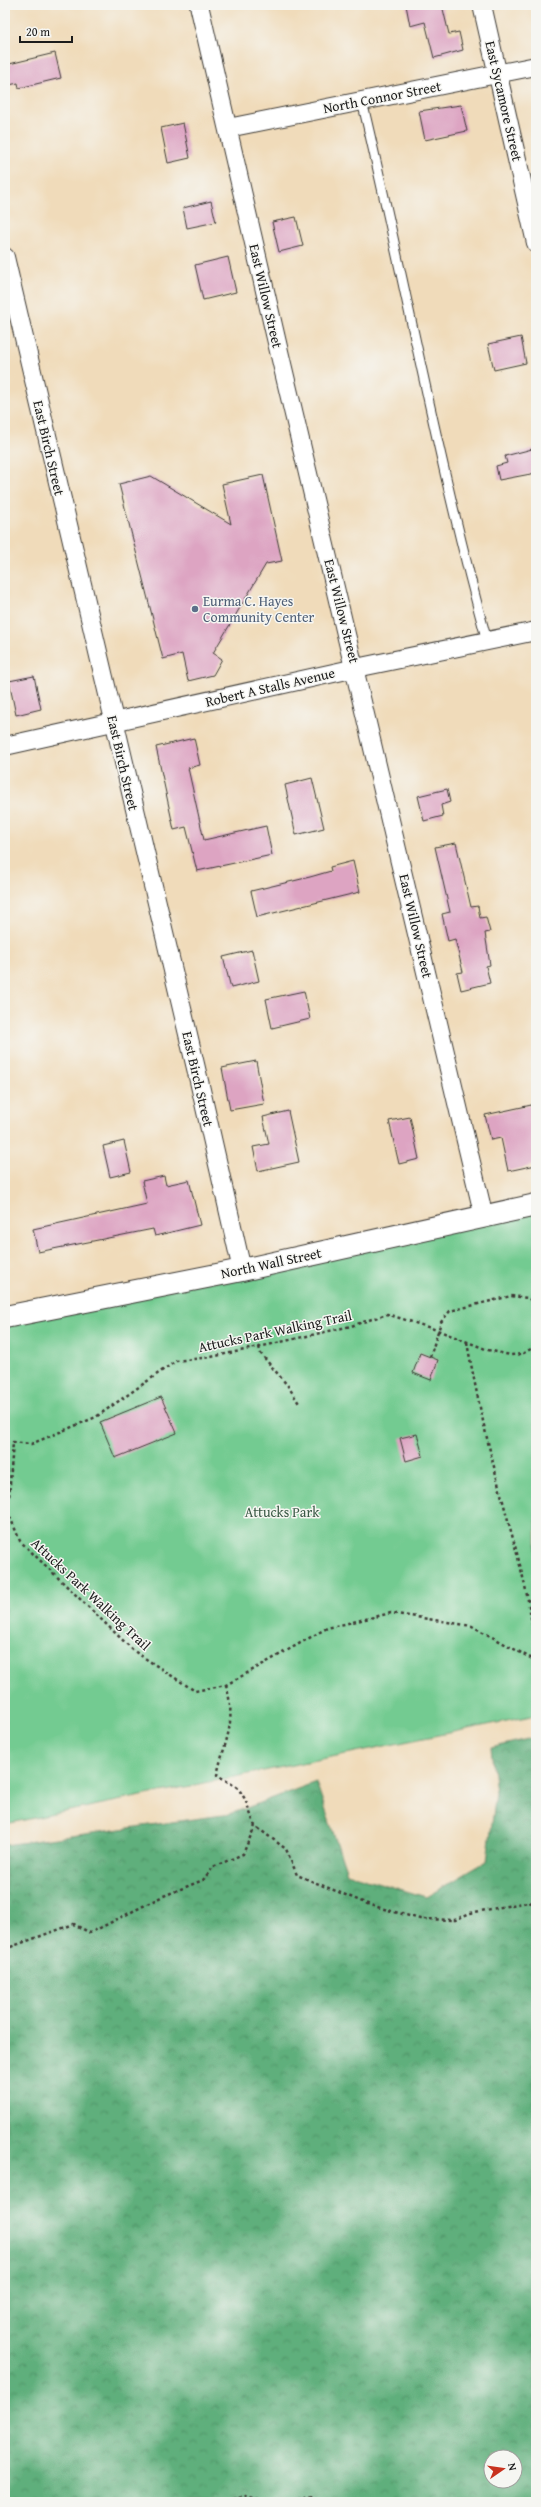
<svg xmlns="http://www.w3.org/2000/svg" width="541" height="2507" viewBox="0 0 541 2507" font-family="'Gentium Book Plus',serif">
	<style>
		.forest { fill: url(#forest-crowns); stroke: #3d664c; fill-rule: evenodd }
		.park { fill: #73cb91; stroke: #487456 }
		.building { fill: #dda4c2 }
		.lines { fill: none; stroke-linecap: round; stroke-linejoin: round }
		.service-casing { stroke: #3c3934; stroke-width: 11 }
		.minor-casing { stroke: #3c3934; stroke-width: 20 }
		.tertiary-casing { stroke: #3c3934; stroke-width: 24 }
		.path { stroke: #3c3934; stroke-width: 2.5; stroke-dasharray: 3 3; stroke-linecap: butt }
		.service { stroke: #fff; stroke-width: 9 }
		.minor { stroke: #fff; stroke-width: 18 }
		.tertiary { stroke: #fff; stroke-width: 22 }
		.service-dot { fill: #5c6f8a; stroke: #f6f6f2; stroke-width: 1.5 }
		.labels { text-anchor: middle; stroke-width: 3; stroke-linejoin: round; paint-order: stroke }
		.street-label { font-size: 14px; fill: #1c1c1c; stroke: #f6f6f2 }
		.service-label { font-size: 14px; fill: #4e5e75; stroke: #f6f6f2; text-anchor: start }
		.park-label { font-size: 14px; fill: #3a5945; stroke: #f6f6f2 }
	</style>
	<defs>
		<pattern id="forest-crowns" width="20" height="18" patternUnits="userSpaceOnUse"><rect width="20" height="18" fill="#5eaf7b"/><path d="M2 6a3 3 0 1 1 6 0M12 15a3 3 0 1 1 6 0" fill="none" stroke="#4d8e64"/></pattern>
	</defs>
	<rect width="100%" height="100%" fill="#f6f6f2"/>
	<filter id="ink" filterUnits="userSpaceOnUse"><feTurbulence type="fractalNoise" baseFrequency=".025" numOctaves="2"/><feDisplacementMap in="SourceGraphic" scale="8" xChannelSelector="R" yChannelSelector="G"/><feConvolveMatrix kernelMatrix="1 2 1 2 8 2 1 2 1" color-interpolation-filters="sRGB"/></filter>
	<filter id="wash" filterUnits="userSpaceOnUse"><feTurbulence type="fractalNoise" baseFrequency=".012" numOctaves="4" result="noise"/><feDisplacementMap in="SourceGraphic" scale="16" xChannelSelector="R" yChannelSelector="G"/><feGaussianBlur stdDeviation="0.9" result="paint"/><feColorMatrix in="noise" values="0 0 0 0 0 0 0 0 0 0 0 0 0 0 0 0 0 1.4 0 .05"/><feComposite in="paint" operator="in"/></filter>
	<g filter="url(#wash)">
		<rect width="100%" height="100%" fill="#f0dbba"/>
		<path class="forest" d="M536,1737V2502H5V1845L230,1814L316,1782L347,1873L426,1897L487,1861L496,1793L491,1748ZM491,2457H515V2481H491Z"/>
		<polygon class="park" points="536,1201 536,1715 5,1824 5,1316"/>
		<g id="blocks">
			<g class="building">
				<polygon points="406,5 442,5 449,34 459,32 463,50 434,58 425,22 410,26"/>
				<polygon points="55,53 61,78 19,88 18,83 5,86 5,65"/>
				<polygon points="461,105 467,131 425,140 419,111"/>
				<polygon points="183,123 190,158 168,163 161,128"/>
				<polygon points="211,201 216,222 187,228 183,208"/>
				<polygon points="296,217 303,246 279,252 272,222"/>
				<polygon points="228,257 236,292 203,300 195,265"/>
				<polygon points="521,337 526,363 494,370 488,344"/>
				<polygon points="536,448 536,473 499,480 496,466 507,463 505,456"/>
				<polygon points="263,475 282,561 266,564 213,653 222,659 213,675 188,681 182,654 163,659 119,484 151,476 231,524 222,484"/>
				<polygon points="34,676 41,709 16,715 9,681"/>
				<polygon points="194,738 200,765 188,768 204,840 266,826 272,855 197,871 186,827 174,830 156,747"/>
				<polygon points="312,778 324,828 296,835 285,785"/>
				<polygon points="447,789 450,802 441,805 443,816 424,821 418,796"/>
				<polygon points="456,843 471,907 478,906 480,918 486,917 490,932 485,933 490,965 486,966 490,983 461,990 457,973 463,972 455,939 448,941 442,914 450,912 435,847"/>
				<polygon points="353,861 360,892 257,917 251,891 310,877 331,871 330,867"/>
				<polygon points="252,950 259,981 231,988 223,957"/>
				<polygon points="304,991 310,1019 272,1028 266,999"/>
				<polygon points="256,1061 264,1104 230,1110 222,1068"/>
				<polygon points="536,1104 536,1165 508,1171 501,1138 491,1140 485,1115"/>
				<polygon points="288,1111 299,1162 258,1171 253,1147 269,1144 263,1117"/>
				<polygon points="410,1117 419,1159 399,1164 389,1121"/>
				<polygon points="124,1141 131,1172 110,1177 103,1146"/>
				<polygon points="164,1176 166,1185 189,1180 200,1225 155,1236 153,1229 38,1252 33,1229 147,1204 142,1181"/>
				<polygon points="420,1353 438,1360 431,1380 413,1373"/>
				<polygon points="161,1397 177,1433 115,1458 100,1422"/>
				<polygon points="417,1434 423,1456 406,1461 400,1438"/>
			</g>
		</g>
	</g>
	<g filter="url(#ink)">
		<use href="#blocks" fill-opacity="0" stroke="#3c3934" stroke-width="1"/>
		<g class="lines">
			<g class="service-casing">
				<path id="service" d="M362,101C405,281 438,463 487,641"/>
			</g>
			<g class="minor-casing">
				<g id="minor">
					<polyline points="199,5 278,347 484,1217"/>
					<polyline points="482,5 536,243"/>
					<polyline points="228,128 536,66"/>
					<polyline points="5,257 199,1081 242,1270"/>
					<polyline points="5,746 356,668 536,631"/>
				</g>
			</g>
			<g class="tertiary-casing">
				<polyline id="tertiary" points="5,1317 242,1270 536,1205"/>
			</g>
			<g class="path">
				<path d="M467,1342C477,1399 490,1453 505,1509C518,1558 534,1609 535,1661"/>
				<polyline points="536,1346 522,1354 510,1355 488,1350 437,1330 387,1314 351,1326 259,1347 211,1357 176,1361 96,1417 31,1444 13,1442 8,1512 20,1541 134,1651 195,1691 226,1685 327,1628 391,1613 472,1626 536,1661"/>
				<polyline points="259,1347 261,1354 288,1386 300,1405"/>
				<polyline points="430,1357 441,1322 450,1311 511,1296 528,1298 536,1304"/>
				<path d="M226,1685C237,1724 225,1739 217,1775L238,1788L245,1799L255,1826L286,1849L297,1875L370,1905L420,1919L455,1920L470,1913L528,1902L536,1904"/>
				<polyline points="5,1949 74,1924 90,1933 161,1897 203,1880 213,1867 243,1854 255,1826"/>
				<polyline points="203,2502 246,2496 270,2502"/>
				<polyline points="286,2502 313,2496 319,2502"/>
			</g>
			<use href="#service" class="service"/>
			<use href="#minor" class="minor"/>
			<use href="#tertiary" class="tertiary"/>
		</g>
	</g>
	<circle class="service-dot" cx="195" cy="609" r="4"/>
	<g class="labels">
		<g class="street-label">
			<text transform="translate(382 97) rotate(-11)" y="5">North Connor Street</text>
			<text transform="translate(504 101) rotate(77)" y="5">East Sycamore Street</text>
			<text transform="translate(266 296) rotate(77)" y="5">East Willow Street</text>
			<text transform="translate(49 448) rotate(77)" y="5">East Birch Street</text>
			<text transform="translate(342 611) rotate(76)" y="5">East Willow Street</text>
			<text transform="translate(270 687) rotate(-13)" y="5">Robert A Stalls Avenue</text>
			<text transform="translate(123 763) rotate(77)" y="5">East Birch Street</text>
			<text transform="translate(416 926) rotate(77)" y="5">East Willow Street</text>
			<text transform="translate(198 1079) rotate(77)" y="5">East Birch Street</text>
			<text transform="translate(271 1263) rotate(-12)" y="5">North Wall Street</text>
			<text transform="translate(275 1331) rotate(-12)" y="5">Attucks Park Walking Trail</text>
			<text transform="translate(91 1594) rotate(43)" y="5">Attucks Park Walking Trail</text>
		</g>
		<g class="service-label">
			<text x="203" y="606">Eurma C. Hayes<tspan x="203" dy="16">Community Center</tspan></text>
		</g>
		<g class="park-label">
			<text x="282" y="1517">Attucks Park</text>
		</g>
	</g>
	<rect width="541" height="2507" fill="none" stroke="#f6f6f2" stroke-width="20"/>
	<g transform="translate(503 2469) rotate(77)"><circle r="19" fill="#f6f6f2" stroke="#9f9f9c"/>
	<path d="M0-3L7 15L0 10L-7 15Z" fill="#c8321e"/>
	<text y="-6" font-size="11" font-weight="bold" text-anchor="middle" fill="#1c1c1c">N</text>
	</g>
	<path d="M20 36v6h52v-6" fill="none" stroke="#1c1c1c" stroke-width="2"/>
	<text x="26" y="36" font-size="12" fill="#1c1c1c" stroke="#f6f6f2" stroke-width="3" paint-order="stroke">20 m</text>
</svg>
